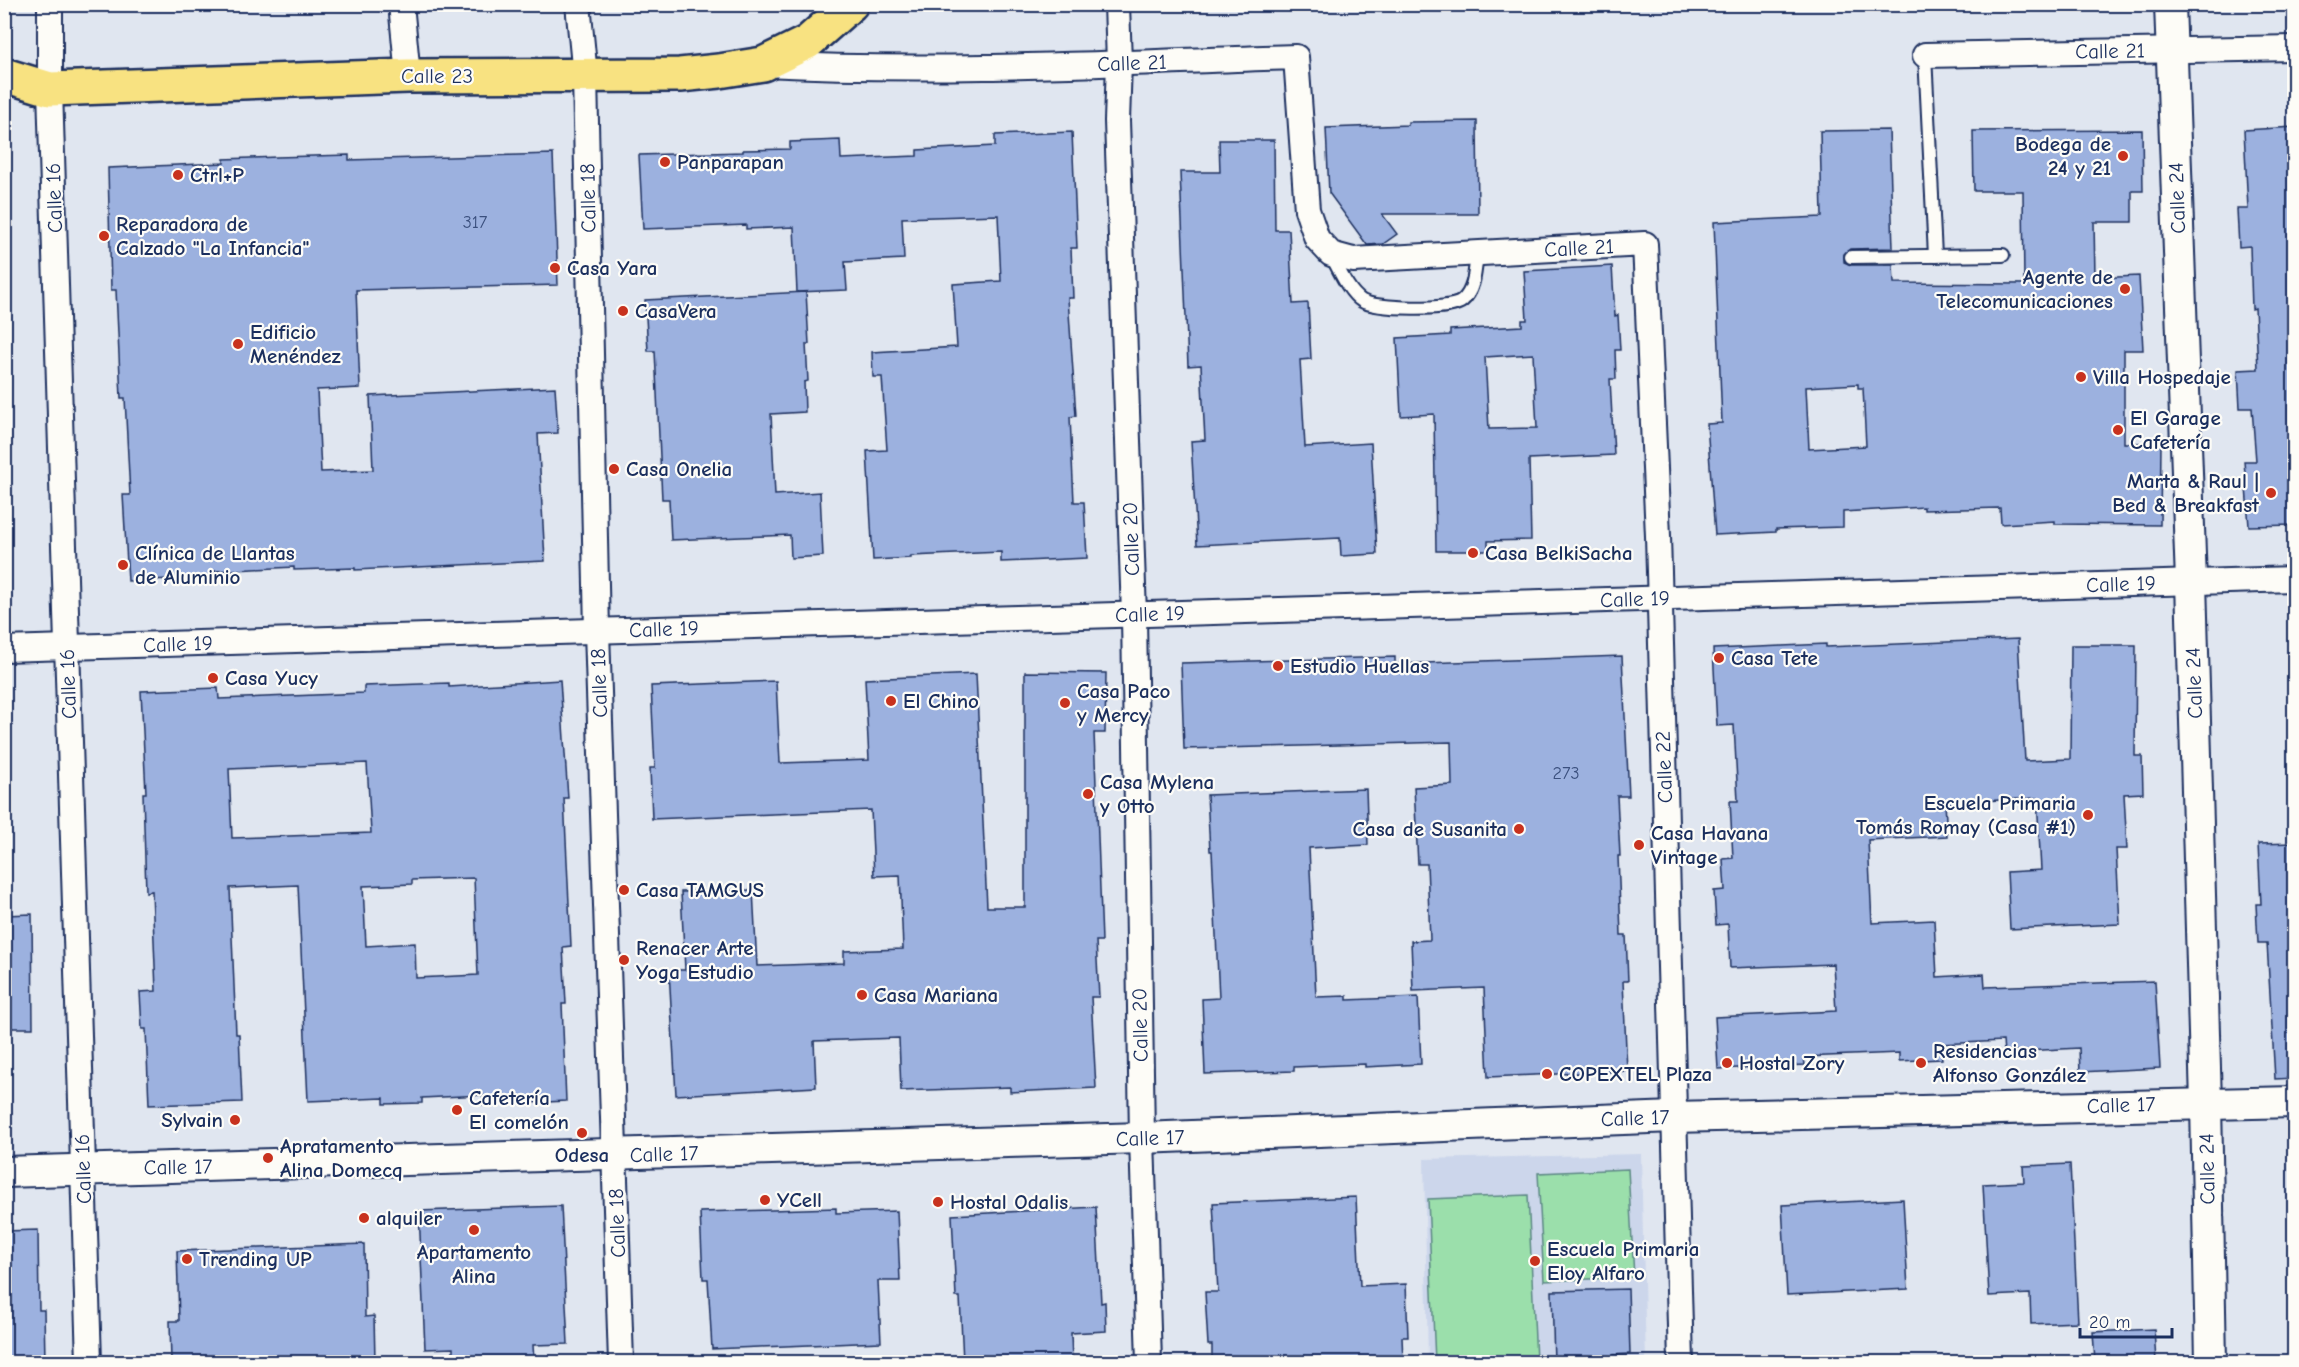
<svg xmlns="http://www.w3.org/2000/svg" width="2299" height="1367" viewBox="0 0 2299 1367" font-family="'Comic Neue',sans-serif">
	<style>
		.built { fill: #ccd6eb }
		.green { fill: #9bdfab; stroke: #5b8784; stroke-width: 1.5 }
		.building { fill: #9cb1df; stroke: #1b2f5e; stroke-width: 1.5; fill-rule: evenodd }
		.lines { fill: none; stroke-linecap: round; stroke-linejoin: round }
		.service-casing { stroke: #1b2f5e; stroke-width: 16 }
		.minor-casing { stroke: #1b2f5e; stroke-width: 28 }
		.tertiary-casing { stroke: #1b2f5e; stroke-width: 34 }
		.primary-casing { stroke: #1b2f5e; stroke-width: 38 }
		.service { stroke: #fdfcf7; stroke-width: 12 }
		.minor { stroke: #fdfcf7; stroke-width: 24 }
		.tertiary { stroke: #fdfcf7; stroke-width: 30 }
		.primary { stroke: #f8e281; stroke-width: 33 }
		.poi-dot { fill: #c8321e; stroke: #fdfcf7; stroke-width: 2 }
		.labels { text-anchor: middle; stroke-width: 4.5; stroke-linejoin: round; paint-order: stroke }
		.number-label { font-size: 18px; fill: #3b507e }
		.street-label { font-size: 21px; fill: #1b2f5e; stroke: #fdfcf7 }
		.poi-label { font-size: 21px; font-weight: bold; fill: #1b2f5e; stroke: #fdfcf7; text-anchor: start }
	</style>
	<rect width="100%" height="100%" fill="#e0e6f0"/>
	<filter id="ink" filterUnits="userSpaceOnUse"><feTurbulence type="fractalNoise" baseFrequency=".0167" numOctaves="2"/><feDisplacementMap in="SourceGraphic" scale="12" xChannelSelector="R" yChannelSelector="G"/><feConvolveMatrix kernelMatrix="1 2 1 2 8 2 1 2 1" color-interpolation-filters="sRGB"/></filter>
	<g filter="url(#ink)">
		<polygon class="built" points="1641,1154 1646,1362 1428,1362 1424,1159"/>
		<g class="green">
			<polygon points="1628,1169 1634,1277 1544,1281 1538,1173"/>
			<polygon points="1528,1195 1536,1360 1435,1362 1428,1199"/>
		</g>
		<g class="building">
			<polygon points="1477,121 1478,214 1382,214 1397,234 1383,244 1367,245 1329,193 1326,128 1408,125 1408,122"/>
			<polygon points="2295,127 2295,525 2249,526 2244,461 2256,461 2252,408 2240,408 2238,370 2258,369 2255,308 2252,309 2250,246 2239,247 2237,209 2248,209 2244,130"/>
			<path d="M1889,130L1893,248L1850,249L1844,254V262L1851,265H1893L1894,283L2024,284L2023,191H1974L1973,131L2142,130L2143,191H2132V222H2094L2095,278L2139,276L2143,350H2124V443H2161L2160,525L2055,524V521L2001,524L2000,508L1924,510V507L1843,512V527L1776,529V532L1715,535L1707,424L1722,423L1714,222L1822,217L1820,131ZM1858,384V388H1863L1866,446L1809,449L1806,387Z"/>
			<polygon points="1072,132 1077,248 1071,248 1073,298 1068,298 1076,416 1070,417 1074,502 1084,502 1087,558 1001,562 1001,552 911,556 911,558 873,560 867,451 887,450 882,377 873,377 872,352 957,347 953,284 1001,281 998,215 902,218 904,259 845,262 847,290 797,292 794,227 746,229 746,225 643,229 639,155 743,152 743,150 790,149 790,142 840,140 841,159 917,156 917,150 995,146 995,135"/>
			<polygon points="1219,140 1274,140 1275,230 1289,230 1293,304 1308,303 1311,359 1300,360 1305,447 1371,443 1377,554 1341,556 1340,538 1197,545 1191,441 1205,440 1201,365 1188,366 1180,172 1220,172"/>
			<polygon points="553,154 558,285 356,290 360,388 317,390 321,472 373,470 370,396 555,387 558,433 538,434 545,561 355,570 355,568 294,570 294,567 215,571 215,577 128,581 123,495 130,495 125,398 121,398 116,290 111,290 108,168 224,163 224,159 277,157 349,155 349,160"/>
			<path d="M1612,266L1615,316L1618,315L1620,350H1615L1616,379H1610L1614,455L1529,459L1531,540L1488,541V551H1436L1434,414L1401,416L1397,338L1450,335V330L1522,326V320H1527L1524,271ZM1533,354L1537,428L1489,429L1485,357Z"/>
			<polygon points="806,292 809,344 806,344 808,381 804,382 805,412 771,414 775,495 820,492 823,556 791,558 790,535 671,540 669,499 662,499 655,351 648,351 645,300"/>
			<polygon points="2018,639 2025,761 2070,759 2071,645 2136,645 2135,756 2142,756 2143,793 2124,794 2127,849 2116,849 2120,924 2010,929 2007,872 2041,870 2037,798 1945,803 1947,836 1868,840 1872,923 1934,920 1937,977 1984,974 1985,987 2155,981 2160,1068 2080,1072 2079,1048 2004,1052 2003,1041 1941,1044 1942,1059 1899,1061 1899,1053 1804,1057 1805,1065 1718,1069 1715,1017 1836,1011 1833,964 1730,968 1728,924 1716,925 1714,891 1725,890 1723,859 1733,858 1730,801 1738,801 1734,725 1717,726 1713,649 1826,644 1826,647"/>
			<polygon points="1622,656 1629,796 1617,796 1620,856 1618,856 1621,935 1626,935 1628,981 1623,981 1627,1071 1488,1077 1484,988 1413,991 1411,941 1430,940 1427,864 1418,864 1414,787 1452,785 1451,742 1184,749 1181,663 1395,657 1395,664"/>
			<polygon points="1025,672 1106,673 1105,733 1094,733 1102,941 1096,941 1099,997 1091,997 1096,1088 1010,1092 1010,1087 901,1091 899,1038 814,1041 816,1087 676,1095 669,970 685,970 681,892 753,890 757,966 844,963 844,951 903,949 900,875 874,876 871,810 652,819 650,768 655,768 651,686 776,681 780,763 869,760 865,679 976,674 987,907 1025,907"/>
			<path d="M560,680L568,798H564L571,946L563,947L566,1004H562L566,1101L483,1105V1095L422,1098V1103L384,1104V1098L308,1101L298,885L230,888L236,1034H239L242,1102L149,1105L146,1029H142L140,992L156,991L152,891L146,892L143,793H146L141,691L218,688L219,699L364,693V686L449,683V687ZM367,763L371,833L232,838L229,769ZM474,878L478,975L416,978L415,943L366,946L363,886L412,884V880Z"/>
			<polygon points="1366,789 1368,845 1309,848 1316,997 1347,996 1347,1000 1418,997 1421,1064 1365,1067 1365,1064 1294,1067 1294,1071 1205,1074 1202,999 1219,998 1212,851 1210,851 1207,795"/>
			<polygon points="2295,843 2295,1078 2275,1079 2267,943 2258,943 2256,904 2261,904 2258,844"/>
			<polygon points="32,914 33,1028 4,1028 4,915"/>
			<polygon points="2070,1164 2078,1322 2031,1324 2030,1294 1989,1296 1983,1184 2024,1182 2023,1166"/>
			<polygon points="1356,1197 1360,1286 1406,1284 1408,1337 1402,1337 1403,1362 1212,1362 1212,1345 1208,1345 1205,1292 1218,1292 1213,1203"/>
			<polygon points="1903,1199 1908,1289 1787,1295 1782,1205"/>
			<polygon points="561,1206 568,1344 533,1345 534,1362 453,1362 453,1348 425,1349 419,1211"/>
			<polygon points="1096,1207 1101,1303 1105,1302 1106,1331 1071,1333 1072,1362 963,1362 960,1297 956,1297 952,1215"/>
			<polygon points="836,1208 836,1213 897,1211 900,1281 878,1281 881,1342 712,1349 708,1279 703,1279 700,1212"/>
			<polygon points="38,1230 39,1310 44,1310 45,1362 4,1362 4,1231"/>
			<polygon points="364,1244 365,1317 374,1316 375,1362 171,1362 170,1321 179,1321 177,1251"/>
			<polygon points="1628,1289 1630,1354 1614,1355 1614,1362 1554,1362 1552,1291"/>
			<polygon points="2154,1329 2156,1362 2095,1362 2093,1332"/>
		</g>
		<g class="lines">
			<g class="service-casing">
				<g id="service">
					<polyline points="1925,55 1935,256"/>
					<path d="M1331,255C1339,269 1348,292 1362,301C1376,309 1450,311 1462,301C1475,290 1475,269 1477,253"/>
					<polyline points="1851,257 2003,255"/>
				</g>
			</g>
			<g class="minor-casing">
				<g id="minor">
					<polyline points="50,4 50,89 89,1362"/>
					<polyline points="401,4 408,76"/>
					<polyline points="578,4 585,76 597,631 621,1362"/>
					<polyline points="1117,4 1119,63 1117,121 1134,615 1142,1138 1149,1362"/>
					<polyline points="1925,55 2294,48"/>
					<path d="M764,64C941,73 1119,63 1296,57L1307,210L1317,239L1331,254L1353,260L1645,244L1658,536L1681,1362"/>
					<polyline points="4,649 2294,579"/>
				</g>
			</g>
			<g class="tertiary-casing">
				<g id="tertiary">
					<polyline points="2170,4 2191,582 2206,1103 2211,1362"/>
					<polyline points="4,1172 1142,1138 1674,1117 2294,1102"/>
				</g>
			</g>
			<g class="primary-casing">
				<polyline id="primary" points="4,75 50,89 408,76 680,75 719,71 763,64 808,42 851,4"/>
			</g>
			<use href="#service" class="service"/>
			<use href="#minor" class="minor"/>
			<use href="#tertiary" class="tertiary"/>
			<use href="#primary" class="primary"/>
		</g>
	</g>
	<g class="poi-dot">
		<circle cx="2123" cy="156" r="6"/>
		<circle cx="665" cy="162" r="6"/>
		<circle cx="178" cy="175" r="6"/>
		<circle cx="104" cy="236" r="6"/>
		<circle cx="555" cy="268" r="6"/>
		<circle cx="2125" cy="289" r="6"/>
		<circle cx="623" cy="311" r="6"/>
		<circle cx="238" cy="344" r="6"/>
		<circle cx="2081" cy="377" r="6"/>
		<circle cx="2118" cy="430" r="6"/>
		<circle cx="614" cy="469" r="6"/>
		<circle cx="2271" cy="493" r="6"/>
		<circle cx="1473" cy="553" r="6"/>
		<circle cx="123" cy="565" r="6"/>
		<circle cx="1719" cy="658" r="6"/>
		<circle cx="1278" cy="666" r="6"/>
		<circle cx="213" cy="678" r="6"/>
		<circle cx="891" cy="701" r="6"/>
		<circle cx="1065" cy="703" r="6"/>
		<circle cx="1088" cy="794" r="6"/>
		<circle cx="2088" cy="815" r="6"/>
		<circle cx="1519" cy="829" r="6"/>
		<circle cx="1639" cy="845" r="6"/>
		<circle cx="624" cy="890" r="6"/>
		<circle cx="624" cy="960" r="6"/>
		<circle cx="862" cy="995" r="6"/>
		<circle cx="1727" cy="1063" r="6"/>
		<circle cx="1921" cy="1063" r="6"/>
		<circle cx="1547" cy="1074" r="6"/>
		<circle cx="457" cy="1110" r="6"/>
		<circle cx="235" cy="1120" r="6"/>
		<circle cx="582" cy="1133" r="6"/>
		<circle cx="268" cy="1158" r="6"/>
		<circle cx="765" cy="1200" r="6"/>
		<circle cx="938" cy="1202" r="6"/>
		<circle cx="364" cy="1218" r="6"/>
		<circle cx="474" cy="1230" r="6"/>
		<circle cx="187" cy="1259" r="6"/>
		<circle cx="1535" cy="1261" r="6"/>
	</g>
	<g class="labels">
		<g class="number-label">
			<text x="475" y="228">317</text>
			<text x="1566" y="779">273</text>
		</g>
		<g class="street-label">
			<text transform="translate(2110 51) rotate(-1)" y="7">Calle 21</text>
			<text transform="translate(1132 63) rotate(-2)" y="7">Calle 21</text>
			<text x="437" y="83">Calle 23</text>
			<text transform="translate(54 198) rotate(-92)" y="7">Calle 16</text>
			<text transform="translate(588 198) rotate(-91)" y="7">Calle 18</text>
			<text transform="translate(2177 198) rotate(-92)" y="7">Calle 24</text>
			<text transform="translate(1579 248) rotate(-3)" y="7">Calle 21</text>
			<text transform="translate(1131 539) rotate(-92)" y="7">Calle 20</text>
			<text transform="translate(2121 584) rotate(-2)" y="7">Calle 19</text>
			<text transform="translate(1635 599) rotate(-2)" y="7">Calle 19</text>
			<text transform="translate(1150 614) rotate(-2)" y="7">Calle 19</text>
			<text transform="translate(664 629) rotate(-2)" y="7">Calle 19</text>
			<text transform="translate(178 644) rotate(-2)" y="7">Calle 19</text>
			<text transform="translate(599 683) rotate(-92)" y="7">Calle 18</text>
			<text transform="translate(2194 683) rotate(-92)" y="7">Calle 24</text>
			<text transform="translate(68 684) rotate(-92)" y="7">Calle 16</text>
			<text transform="translate(1664 767) rotate(-92)" y="7">Calle 22</text>
			<text transform="translate(1140 1025) rotate(-91)" y="7">Calle 20</text>
			<text transform="translate(2121 1105) rotate(-2)" y="7">Calle 17</text>
			<text transform="translate(1635 1118) rotate(-2)" y="7">Calle 17</text>
			<text transform="translate(1150 1138) rotate(-2)" y="7">Calle 17</text>
			<text transform="translate(664 1154) rotate(-2)" y="7">Calle 17</text>
			<text transform="translate(178 1167) rotate(-1)" y="7">Calle 17</text>
			<text transform="translate(83 1169) rotate(-92)" y="7">Calle 16</text>
			<text transform="translate(2207 1169) rotate(-91)" y="7">Calle 24</text>
			<text transform="translate(617 1223) rotate(-92)" y="7">Calle 18</text>
		</g>
		<g class="poi-label">
			<text x="2111" y="151" text-anchor="end">Bodega de<tspan x="2111" dy="24">24 y 21</tspan></text>
			<text x="677" y="169">Panparapan</text>
			<text x="190" y="182">Ctrl+P</text>
			<text x="116" y="231">Reparadora de<tspan x="116" dy="24">Calzado "La Infancia"</tspan></text>
			<text x="567" y="275">Casa Yara</text>
			<text x="2113" y="284" text-anchor="end">Agente de<tspan x="2113" dy="24">Telecomunicaciones</tspan></text>
			<text x="635" y="318">CasaVera</text>
			<text x="250" y="339">Edificio<tspan x="250" dy="24">Menéndez</tspan></text>
			<text x="2093" y="384">Villa Hospedaje</text>
			<text x="2130" y="425">El Garage<tspan x="2130" dy="24">Cafetería</tspan></text>
			<text x="626" y="476">Casa Onelia</text>
			<text x="2259" y="488" text-anchor="end">Marta &amp; Raul |<tspan x="2259" dy="24">Bed &amp; Breakfast</tspan></text>
			<text x="135" y="560">Clínica de Llantas<tspan x="135" dy="24">de Aluminio</tspan></text>
			<text x="1485" y="560">Casa BelkiSacha</text>
			<text x="1731" y="665">Casa Tete</text>
			<text x="1290" y="673">Estudio Huellas</text>
			<text x="225" y="685">Casa Yucy</text>
			<text x="1077" y="698">Casa Paco<tspan x="1077" dy="24">y Mercy</tspan></text>
			<text x="903" y="708">El Chino</text>
			<text x="1100" y="789">Casa Mylena<tspan x="1100" dy="24">y Otto</tspan></text>
			<text x="2076" y="810" text-anchor="end">Escuela Primaria<tspan x="2076" dy="24">Tomás Romay (Casa #1)</tspan></text>
			<text x="1507" y="836" text-anchor="end">Casa de Susanita</text>
			<text x="1651" y="840">Casa Havana<tspan x="1651" dy="24">Vintage</tspan></text>
			<text x="636" y="897">Casa TAMGUS</text>
			<text x="636" y="955">Renacer Arte<tspan x="636" dy="24">Yoga Estudio</tspan></text>
			<text x="874" y="1002">Casa Mariana</text>
			<text x="1933" y="1058">Residencias<tspan x="1933" dy="24">Alfonso González</tspan></text>
			<text x="1739" y="1070">Hostal Zory</text>
			<text x="1559" y="1081">COPEXTEL Plaza</text>
			<text x="469" y="1105">Cafetería<tspan x="469" dy="24">El comelón</tspan></text>
			<text x="223" y="1127" text-anchor="end">Sylvain</text>
			<text x="280" y="1153">Apratamento<tspan x="280" dy="24">Alina Domecq</tspan></text>
			<text x="582" y="1162" text-anchor="middle">Odesa</text>
			<text x="777" y="1207">YCell</text>
			<text x="950" y="1209">Hostal Odalis</text>
			<text x="376" y="1225">alquiler</text>
			<text x="1547" y="1256">Escuela Primaria<tspan x="1547" dy="24">Eloy Alfaro</tspan></text>
			<text x="474" y="1259" text-anchor="middle">Apartamento<tspan x="474" dy="24">Alina</tspan></text>
			<text x="199" y="1266">Trending UP</text>
		</g>
	</g>
	<rect width="2299" height="1367" fill="none" stroke="#fdfcf7" stroke-width="24"/>
	<rect x="12" y="12" width="2275" height="1343" fill="none" stroke="#1b2f5e" stroke-width="2" filter="url(#ink)"/>
	<path d="M2080 1328v9h92v-9" fill="none" stroke="#1b2f5e" stroke-width="3"/>
	<text x="2089" y="1328" font-size="18" fill="#1b2f5e" stroke="#fdfcf7" stroke-width="4.5" paint-order="stroke">20 m</text>
</svg>
